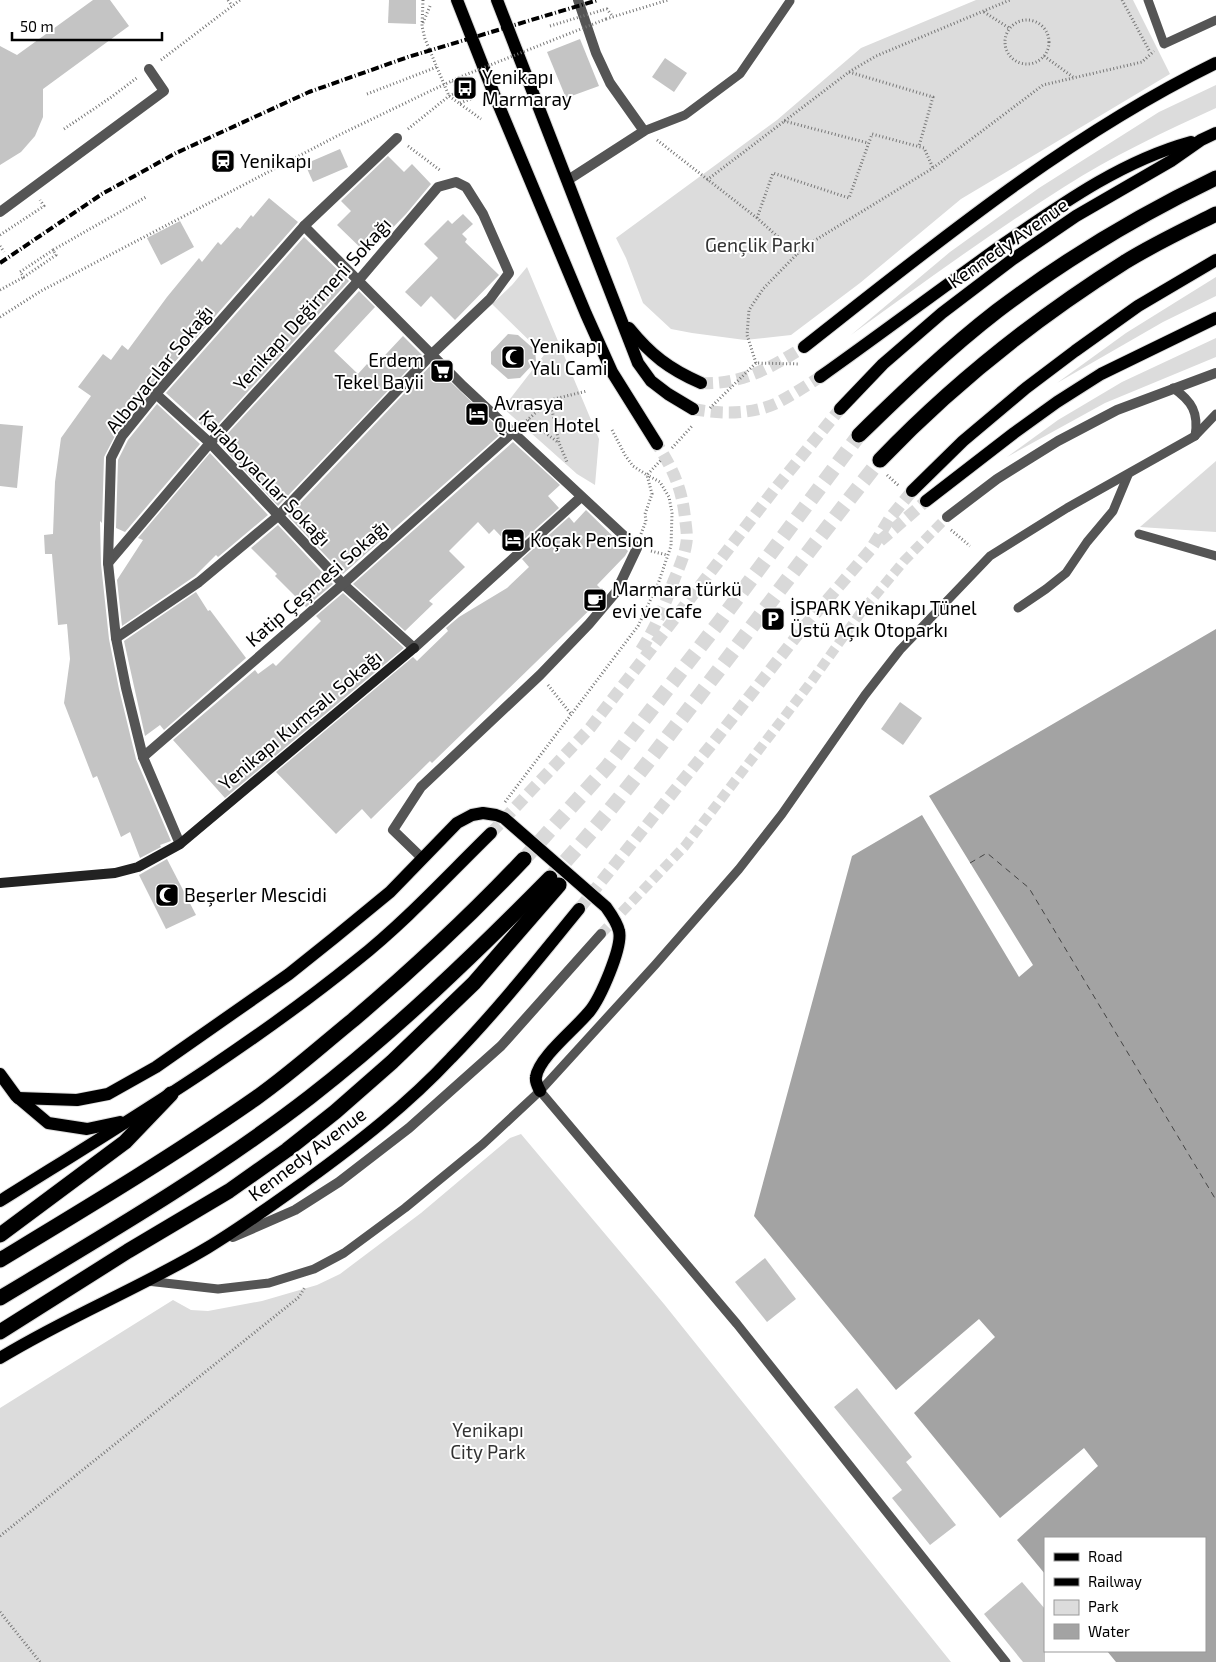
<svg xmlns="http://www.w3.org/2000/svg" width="1216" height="1662" viewBox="0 0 1216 1662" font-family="'Exo 2',sans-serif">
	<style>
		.green { fill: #dcdcdc }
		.water { fill: #a3a3a3 }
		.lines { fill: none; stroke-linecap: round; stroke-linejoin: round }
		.ferry { stroke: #444; stroke-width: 1; stroke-dasharray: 6 5; stroke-linecap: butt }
		.building { fill: #c4c4c4 }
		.street-tunnel { stroke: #d9d9d9; stroke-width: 10; stroke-dasharray: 10 5; stroke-linecap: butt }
		.primary-tunnel { stroke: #d9d9d9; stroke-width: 12; stroke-dasharray: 12 6; stroke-linecap: butt }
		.highway-tunnel { stroke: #d9d9d9; stroke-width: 15; stroke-dasharray: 15 8; stroke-linecap: butt }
		.primary-casing { stroke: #dbdbdb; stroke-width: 14 }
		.highway-casing { stroke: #dbdbdb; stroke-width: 17 }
		.path { stroke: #777; stroke-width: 3; stroke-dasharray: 1 2.5; stroke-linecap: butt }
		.lane { stroke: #555; stroke-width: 9 }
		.street { stroke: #555; stroke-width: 10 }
		.secondary { stroke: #222; stroke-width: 10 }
		.primary { stroke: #000; stroke-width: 12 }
		.highway { stroke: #000; stroke-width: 15 }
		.rail { stroke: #000; stroke-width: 4; stroke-dasharray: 8 2.5 1 2.5; stroke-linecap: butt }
		.path-bridge { stroke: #777; stroke-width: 3; stroke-dasharray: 1 2.5; stroke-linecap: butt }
		.labels { text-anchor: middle; stroke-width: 4; stroke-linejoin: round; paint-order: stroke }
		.poi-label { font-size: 19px; fill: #000; stroke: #fff; text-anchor: start }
		.street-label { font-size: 19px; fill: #000; stroke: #fff }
		.park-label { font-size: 19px; fill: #333; stroke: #fff }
	</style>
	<rect width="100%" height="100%" fill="#fff"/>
	<g class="green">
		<polygon points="976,0 1133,0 1170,74 961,199 860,283 791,335 745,340 692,333 671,329 643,303 626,258 616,238 777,120 861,48"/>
		<path d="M1216,85V108C1164,132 1112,156 1064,187C991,233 921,284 851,335L950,252L1039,188L1159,112Z"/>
		<polygon points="527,267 599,439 595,485 577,474 503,408 544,355 492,304 512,285"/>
		<polygon points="1216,277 1216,296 1163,322 1057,383 1126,333"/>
		<polygon points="1216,338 1216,357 1105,403 1007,457 1058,420 1122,382"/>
		<polygon points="1216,461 1216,532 1140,527"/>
		<polygon points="521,1134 664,1304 951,1662 0,1662 0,1408 173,1300 191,1310 208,1311 262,1301 317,1285 340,1274 421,1213 510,1138"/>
	</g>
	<polygon class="water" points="1216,629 1216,1662 1116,1662 1107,1651 1205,1651 1205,1538 1045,1538 1045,1574 1017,1540 1098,1466 1084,1448 1000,1518 914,1413 995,1337 979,1319 896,1390 754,1216 852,856 922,815 1019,977 1033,965 929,796"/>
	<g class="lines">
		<polyline class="ferry" points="970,863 987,853 1029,888 1216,1200"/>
	</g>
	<g class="building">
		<polygon points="93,0 110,0 129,26 43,89 43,117 35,136 21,152 0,165 0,46 17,55"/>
		<polygon points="389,0 416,0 416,24 388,23"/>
		<polygon points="580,39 599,86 566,98 547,52"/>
		<polygon points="665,58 687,73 674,92 652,77"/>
		<polygon points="340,149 348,167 313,182 305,164"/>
		<polygon points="388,156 404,172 412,164 431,184 406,214 367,254 337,225 351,211 341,201"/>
		<polygon points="269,198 298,222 151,389 117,432 104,457 102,523 100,521 101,564 109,639 119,689 136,759 171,841 160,845 161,847 140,858 130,832 121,837 97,776 93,778 64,703 70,659 67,624 58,625 52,554 45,554 44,535 53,534 55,482 61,438 91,396 78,387 103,354 111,360 122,345 128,350 167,297 199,258 202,262 218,242 221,245 237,227 240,229 251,215 253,217"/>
		<polygon points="463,214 473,224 462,234 467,239 465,242 499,275 455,320 431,296 421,307 405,292 438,258 424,244 448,220 452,224"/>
		<polygon points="180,221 194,247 161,265 147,238"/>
		<polygon points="304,237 349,281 210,433 166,393"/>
		<polygon points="359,291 375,307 334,351 358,374 367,364 372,369 403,336 422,355 278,506 219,443"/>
		<polygon points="508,334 518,335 535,350 536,361 520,378 508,379 491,364 491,352"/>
		<polygon points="432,364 503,432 343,574 288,516"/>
		<polygon points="157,404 200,444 125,532 116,528 118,460 128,440"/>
		<polygon points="0,424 23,426 17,488 0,486"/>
		<polygon points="513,442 560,485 548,496 559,508 513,549 494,529 489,534 478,522 449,551 465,567 429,601 433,604 405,631 353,584"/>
		<polygon points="210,453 268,515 218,557 216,555 195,576 122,626 117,580 143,540 138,538"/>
		<polygon points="586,510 628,551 625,556 597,585 606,594 432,763 430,761 371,819 362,809 336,834 276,772 413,657 417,661 448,631 446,628 459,617 507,588 529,567 522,559 569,517 574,523"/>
		<polygon points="278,525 333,584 306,607 275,576 277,574 251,548"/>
		<polygon points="196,592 208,611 210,610 246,658 164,730 160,725 145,736 124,641"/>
		<polygon points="343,593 404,648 225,798 173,740 255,670 258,674 273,663 276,666 321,621 316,616"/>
		<polygon points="900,702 922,718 903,745 881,729"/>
		<polygon points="167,859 196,915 166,929 139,875"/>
		<polygon points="765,1258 796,1299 767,1322 735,1282"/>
		<polygon points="857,1388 912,1457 906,1462 956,1525 930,1545 892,1498 902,1490 834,1407"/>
		<polygon points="1022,1582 1045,1609 1045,1662 1023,1662 984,1614"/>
	</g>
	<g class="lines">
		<polyline class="street-tunnel" points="601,934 685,846 811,682 859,615 904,561 947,517"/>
		<g class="primary-tunnel">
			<path d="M701,383C741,385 770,368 804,347"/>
			<path d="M693,409C720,414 751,415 777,403C792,395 806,386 820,377"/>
			<polyline points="880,541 926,501"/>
			<path d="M641,650C654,630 664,608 672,585C677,572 684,558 686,545C688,537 686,527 685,518C682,489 673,469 657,444"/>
			<polyline points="491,833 590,728 774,490 840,409"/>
			<polyline points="579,909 712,744 803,628 871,549 890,518 912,491"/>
		</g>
		<g class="highway-tunnel">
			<polyline points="524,859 607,767 720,621 859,435"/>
			<path d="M550,878C595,830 635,779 675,727C744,638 810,548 880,460"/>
		</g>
		<g class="primary-casing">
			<g id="primary">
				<polyline points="457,0 494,94 586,314 612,372 657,444"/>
				<polyline points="497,0 638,363 651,381 668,394 693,409"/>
				<path d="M629,328C651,355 669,369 701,383"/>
				<path d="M804,347C935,244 1065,137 1216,63"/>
				<path d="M820,377C882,333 943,287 1005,243C1063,203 1122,161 1191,142"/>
				<polyline points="840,409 883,364 942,313 1013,259 1076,216 1171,161 1201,140 1216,133"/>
				<polyline points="912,491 963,441 1026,388 1075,351 1138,306 1216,260"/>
				<polyline points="926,501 1014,433 1057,402 1101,374 1216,318"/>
				<polyline points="0,1074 16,1096 48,1123 87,1129 120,1122"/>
				<path d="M18,1098L77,1100L108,1094L156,1067L289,974L334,938L390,892L457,823L472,815L483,813L496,815L504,818L606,907C611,914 617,922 619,931C623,947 600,999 589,1012C575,1029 539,1057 536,1077C535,1082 538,1087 540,1091"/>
				<path d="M0,1201C121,1125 245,1051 357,960C405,922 447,876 491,833"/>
				<path d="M0,1358C67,1317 140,1288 207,1248C242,1227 275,1203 307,1180C358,1143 408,1104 451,1058C497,1011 538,959 579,909"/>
			</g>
		</g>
		<g class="highway-casing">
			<g id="highway">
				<path d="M859,435C903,392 948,349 997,311C1063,261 1141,214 1216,178"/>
				<path d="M880,460C953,384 1036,318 1125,262C1154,244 1186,229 1216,214"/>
				<polyline points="0,1235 125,1142 171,1094"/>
				<path d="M0,1260C86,1208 173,1156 256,1098C290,1074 321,1046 353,1020C413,969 470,916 524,859"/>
				<path d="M0,1298C105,1235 213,1172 310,1097C396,1030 474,955 550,878"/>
				<polyline points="0,1332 128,1251 229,1191 287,1150 335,1112 392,1062 474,983 559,885"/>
			</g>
		</g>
		<g class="path">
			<polyline points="228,0 232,6"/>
			<polyline points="423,0 422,26 425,39 449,96 481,119"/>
			<polyline points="1122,0 1150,52"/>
			<polyline points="603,10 607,9 613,17"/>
			<polyline points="984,12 1009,28"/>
			<polyline points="606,19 668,0"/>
			<circle cx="1027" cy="42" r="22"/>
			<polyline points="423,23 430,6"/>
			<polyline points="1044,56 1073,77"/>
			<polyline points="161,60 240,0"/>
			<polyline points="849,72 933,97 919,146"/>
			<polyline points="367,94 437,67"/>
			<polyline points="460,103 473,98"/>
			<polyline points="784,121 868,143"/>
			<polyline points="64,129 110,98 138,77"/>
			<polyline points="408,129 449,96 458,92 452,80"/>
			<polyline points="657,140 757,218 797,254 763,289 749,310 747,335 756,363"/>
			<polyline points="408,146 441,171"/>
			<polyline points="707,180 849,72 876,56 1010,0"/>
			<polyline points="757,218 773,173 849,198 872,134 924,148 933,168"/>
			<polyline points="0,235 44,206 40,200"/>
			<polyline points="0,246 4,252"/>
			<polyline points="53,250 20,272 24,277 56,255 53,250 146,197"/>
			<polyline points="797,254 809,244 933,168 1043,85 1142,62 1154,51"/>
			<polyline points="0,290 24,277"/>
			<polyline points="0,317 41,291 337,136 424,94"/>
			<polyline points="550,400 559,443 567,462"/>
			<polyline points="710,408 756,363 800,364"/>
			<polyline points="528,420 559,443"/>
			<polyline points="524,423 550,400 587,391"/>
			<polyline points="612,430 625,455 633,466 647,475 661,460"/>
			<polyline points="672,448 693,425"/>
			<polyline points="887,475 899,486"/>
			<polyline points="951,530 970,546"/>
			<polyline points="641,534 646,521 645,514 652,494 647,475"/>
			<polyline points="651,551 667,555"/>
			<polyline points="548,685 571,714"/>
			<polyline points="505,802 638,626 658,584 671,546 672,513 669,497 660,482 647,475"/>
			<polyline points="0,1536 299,1297 305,1287"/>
			<polyline points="0,1612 40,1662"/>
		</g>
		<g class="lane">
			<polyline points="1148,0 1164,44 1216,20"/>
			<polyline points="644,131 685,115 740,74 790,1"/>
			<path d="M1173,388C1192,401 1199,413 1195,436"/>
			<polyline points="1139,534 1216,556"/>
			<polyline points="1018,608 1046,589 1066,573 1087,542 1113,511 1128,475"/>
			<polyline points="540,1091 737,1324 1006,1662"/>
			<polyline points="147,1281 218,1289 269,1283 314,1269 344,1253 405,1208 483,1144 540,1091 655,965 739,869 782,814 865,695 900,650 990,556 1067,508 1195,436 1216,414"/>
		</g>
		<g class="street">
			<polyline points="568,180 644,131 610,83 596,53 578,0"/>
			<polyline points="0,212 164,91 149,69"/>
			<polyline points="304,226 463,386 637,548 616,592 589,624 540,675 421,787 393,830 422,858"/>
			<polyline points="156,394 210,443 343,584 414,648 581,497"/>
			<polyline points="947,517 997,479 1058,441 1117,410 1216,373"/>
			<polyline points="108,563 210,443 358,281 438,187 456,182 466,187 483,214 509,273 490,299 432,354 278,516 199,582 116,638"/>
			<polyline points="143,757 343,584 512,433"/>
			<polyline points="180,844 143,757 126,688 116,638 108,563 111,458 122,436 156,394 304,226 397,138"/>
			<polyline points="233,1237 295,1210 339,1182 409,1128 501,1046 601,934"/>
		</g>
		<polyline class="secondary" points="0,883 115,873 138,867 180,844 414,648"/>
		<use href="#primary" class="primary"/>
		<use href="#highway" class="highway"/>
		<polyline class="rail" points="0,263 102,194 176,153 309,92 408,57 598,0"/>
		<g class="path-bridge">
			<polyline points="550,26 603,10"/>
			<polyline points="424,94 460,77 606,19"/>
		</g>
	</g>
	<defs>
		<g id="bus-square" transform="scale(1.25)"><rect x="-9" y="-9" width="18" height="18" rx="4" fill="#000" stroke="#fff"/><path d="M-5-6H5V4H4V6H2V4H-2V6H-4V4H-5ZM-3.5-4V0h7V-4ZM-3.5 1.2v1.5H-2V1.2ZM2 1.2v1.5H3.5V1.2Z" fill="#fff"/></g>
		<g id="station-square" transform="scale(1.25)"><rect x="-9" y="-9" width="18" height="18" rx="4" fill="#000" stroke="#fff"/><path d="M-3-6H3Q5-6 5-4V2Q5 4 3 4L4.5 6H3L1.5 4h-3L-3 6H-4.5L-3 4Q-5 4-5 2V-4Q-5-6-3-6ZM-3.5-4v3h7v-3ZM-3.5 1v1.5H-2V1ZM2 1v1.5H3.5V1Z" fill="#fff"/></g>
		<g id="mosque-square" transform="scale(1.25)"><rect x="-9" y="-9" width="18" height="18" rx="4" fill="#000" stroke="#fff"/><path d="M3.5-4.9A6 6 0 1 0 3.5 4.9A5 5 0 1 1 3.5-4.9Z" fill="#fff"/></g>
		<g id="supermarket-square" transform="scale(1.25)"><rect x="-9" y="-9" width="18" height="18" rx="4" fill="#000" stroke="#fff"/><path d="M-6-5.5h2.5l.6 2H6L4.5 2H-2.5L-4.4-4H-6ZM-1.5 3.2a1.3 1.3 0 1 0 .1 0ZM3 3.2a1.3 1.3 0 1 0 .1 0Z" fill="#fff"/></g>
		<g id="hotel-square" transform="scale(1.25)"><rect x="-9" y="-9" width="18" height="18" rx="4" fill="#000" stroke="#fff"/><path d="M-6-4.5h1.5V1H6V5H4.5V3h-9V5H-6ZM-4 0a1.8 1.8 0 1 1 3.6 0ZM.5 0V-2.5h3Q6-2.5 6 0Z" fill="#fff"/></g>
		<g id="cafe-square" transform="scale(1.25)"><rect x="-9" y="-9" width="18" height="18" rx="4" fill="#000" stroke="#fff"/><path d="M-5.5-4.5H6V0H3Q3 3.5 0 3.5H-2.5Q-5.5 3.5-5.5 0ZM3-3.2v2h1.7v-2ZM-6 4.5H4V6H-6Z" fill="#fff"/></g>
		<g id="parking-square" transform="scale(1.25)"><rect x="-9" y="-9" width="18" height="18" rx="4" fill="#000" stroke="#fff"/><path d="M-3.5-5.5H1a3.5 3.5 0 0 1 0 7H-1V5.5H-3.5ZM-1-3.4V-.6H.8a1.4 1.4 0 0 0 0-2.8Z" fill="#fff"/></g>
	</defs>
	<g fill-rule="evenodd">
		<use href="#bus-square" x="465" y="88"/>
		<use href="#station-square" x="223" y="161"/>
		<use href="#mosque-square" x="513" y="357"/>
		<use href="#supermarket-square" x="442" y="371"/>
		<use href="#hotel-square" x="477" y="414"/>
		<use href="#hotel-square" x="513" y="540"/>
		<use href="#cafe-square" x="595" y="600"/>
		<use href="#parking-square" x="773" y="619"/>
		<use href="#mosque-square" x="167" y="895"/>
	</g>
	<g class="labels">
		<g class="poi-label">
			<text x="482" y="84">Yenikapı<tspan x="482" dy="22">Marmaray</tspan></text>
			<text x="240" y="168">Yenikapı</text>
			<text x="530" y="353">Yenikapı<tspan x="530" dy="22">Yalı Cami</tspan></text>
			<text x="424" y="367" text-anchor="end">Erdem<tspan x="424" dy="22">Tekel Bayii</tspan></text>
			<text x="494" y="410">Avrasya<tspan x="494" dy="22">Queen Hotel</tspan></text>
			<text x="530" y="547">Koçak Pension</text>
			<text x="612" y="596">Marmara türkü<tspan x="612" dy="22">evi ve cafe</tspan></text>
			<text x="790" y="615">İSPARK Yenikapı Tünel<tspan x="790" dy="22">Üstü Açık Otoparkı</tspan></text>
			<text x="184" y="902">Beşerler Mescidi</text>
		</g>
		<g class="street-label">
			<text transform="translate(1008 243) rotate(-35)" y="7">Kennedy Avenue</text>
			<text transform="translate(312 304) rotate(-48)" y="7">Yenikapı Değirmeni Sokağı</text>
			<text transform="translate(159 369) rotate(-51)" y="7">Alboyacılar Sokağı</text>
			<text transform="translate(265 478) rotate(46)" y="7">Karaboyacılar Sokağı</text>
			<text transform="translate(317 583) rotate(-41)" y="7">Katip Çeşmesi Sokağı</text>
			<text transform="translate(300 720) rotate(-40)" y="7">Yenikapı Kumsalı Sokağı</text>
			<text transform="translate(307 1154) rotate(-37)" y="7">Kennedy Avenue</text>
		</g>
		<g class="park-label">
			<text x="760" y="252">Gençlik Parkı</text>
			<text x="488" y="1437">Yenikapı<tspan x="488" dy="22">City Park</tspan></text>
		</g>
	</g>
	<rect x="1044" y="1537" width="162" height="115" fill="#ffffff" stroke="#999999"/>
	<rect x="1054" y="1553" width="25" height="8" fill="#000000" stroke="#999999"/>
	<text x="1088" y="1562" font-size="15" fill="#000000">Road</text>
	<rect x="1054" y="1578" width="25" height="8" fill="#000000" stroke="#999999"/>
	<text x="1088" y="1587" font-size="15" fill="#000000">Railway</text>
	<rect x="1054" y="1600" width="25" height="15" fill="#dcdcdc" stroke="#999999"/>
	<text x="1088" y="1612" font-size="15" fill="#000000">Park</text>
	<rect x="1054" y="1624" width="25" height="15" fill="#a3a3a3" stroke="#999999"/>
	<text x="1088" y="1637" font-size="15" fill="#000000">Water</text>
	<path d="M12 32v8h150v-8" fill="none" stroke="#000000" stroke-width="2.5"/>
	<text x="20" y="32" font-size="15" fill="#000000" stroke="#ffffff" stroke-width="4" paint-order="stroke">50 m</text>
</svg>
